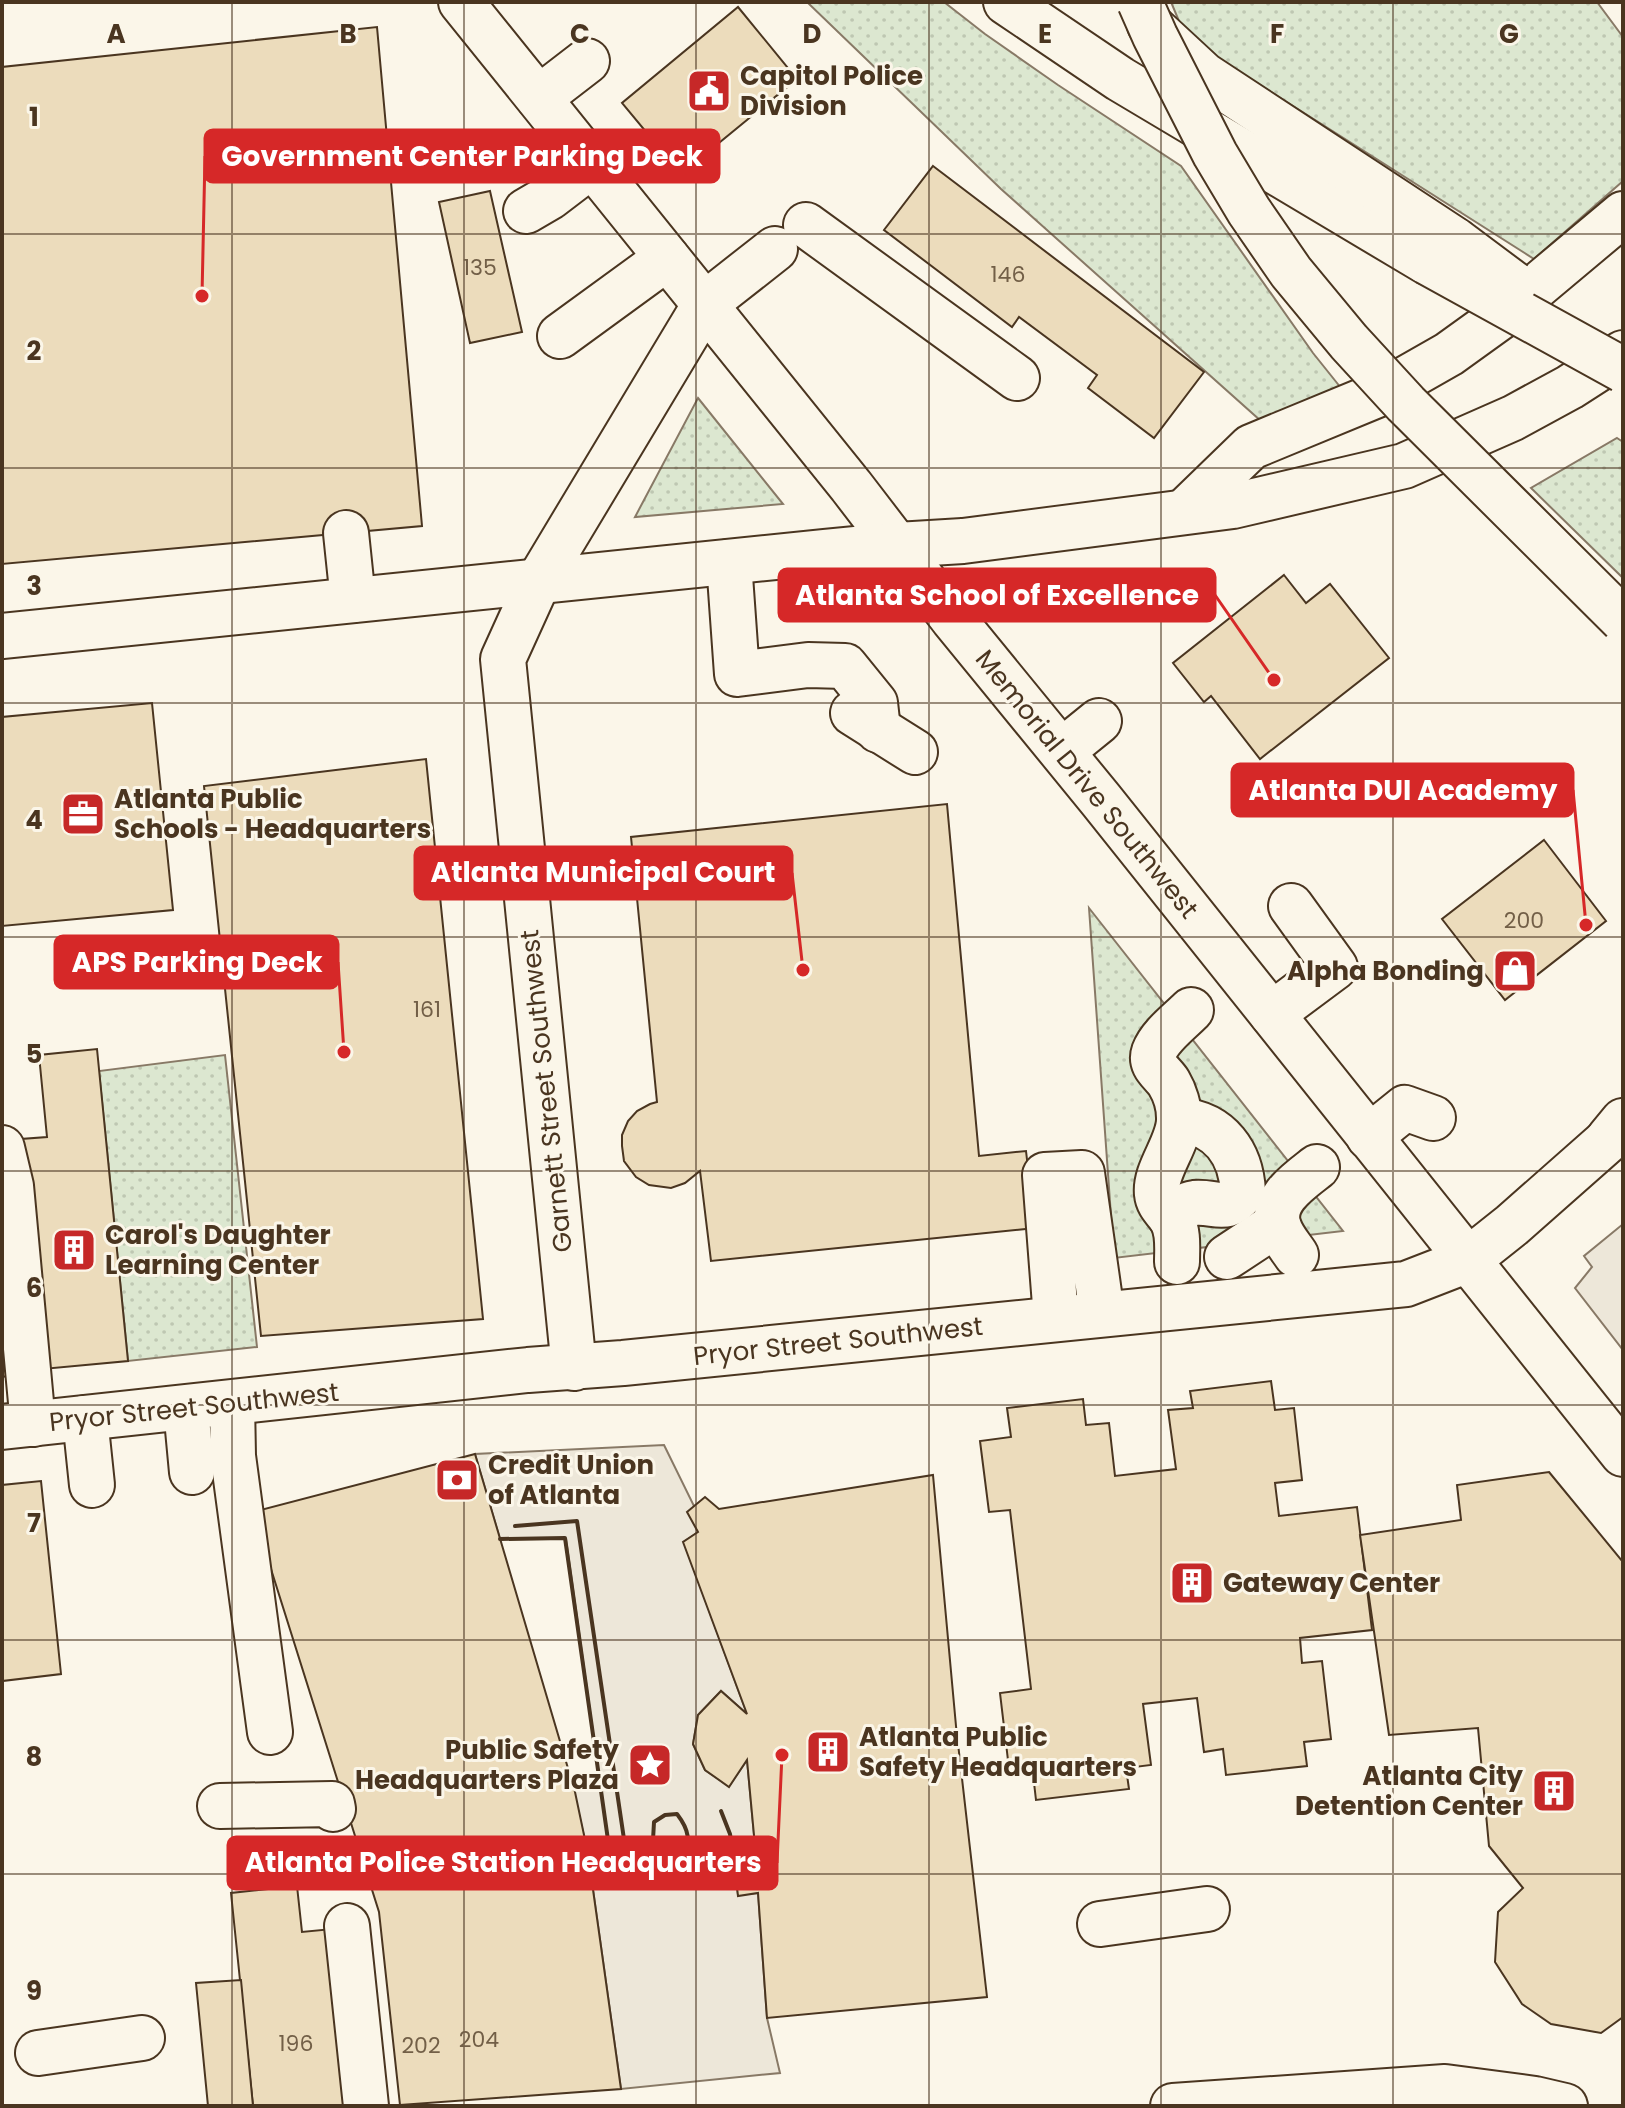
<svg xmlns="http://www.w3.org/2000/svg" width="1625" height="2108" viewBox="0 0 1625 2108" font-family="Poppins,sans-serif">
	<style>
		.grass { fill: url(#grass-dots); stroke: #887966; stroke-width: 2 }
		.parking { fill: #ede7d9; stroke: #887966; stroke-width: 2 }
		.building { fill: #ecdcbc; stroke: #4a3520; stroke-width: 2 }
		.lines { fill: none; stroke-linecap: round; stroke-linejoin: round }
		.minor-casing { stroke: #4a3520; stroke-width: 48 }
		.major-casing { stroke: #4a3520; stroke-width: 48 }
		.highway-casing { stroke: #4a3520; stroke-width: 48 }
		.minor { stroke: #fbf6e9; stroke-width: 44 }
		.major { stroke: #fbf6e9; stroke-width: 44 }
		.highway { stroke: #fbf6e9; stroke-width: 44 }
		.highway-bridge-casing { stroke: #4a3520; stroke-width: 48; stroke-linecap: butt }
		.highway-bridge { stroke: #fbf6e9; stroke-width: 44 }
		.wall { stroke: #4a3520; stroke-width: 4 }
		.grid { fill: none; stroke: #4a3520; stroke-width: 2; stroke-opacity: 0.55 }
		.labels { text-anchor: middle; stroke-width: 6; stroke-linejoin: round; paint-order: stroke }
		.number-label { font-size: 22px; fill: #725f47 }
		.poi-label { font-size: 26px; font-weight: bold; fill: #4a3520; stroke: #fbf6e9; text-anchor: start }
		.street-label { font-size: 26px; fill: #4a3520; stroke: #fbf6e9 }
		.grid-label { font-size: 26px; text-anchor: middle; font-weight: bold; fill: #4a3520; stroke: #fbf6e9; stroke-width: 6; stroke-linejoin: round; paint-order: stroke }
		.leader { fill: none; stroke: #d62828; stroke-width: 3 }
		.callout-dot { fill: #d62828; stroke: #fbf6e9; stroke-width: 3 }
		.callout { fill: #d62828; stroke: #d62828; stroke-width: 3 }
		.callout-label { font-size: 28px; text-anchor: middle; font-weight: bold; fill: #fff }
	</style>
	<defs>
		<pattern id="grass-dots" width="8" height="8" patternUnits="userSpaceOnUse" patternTransform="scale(2)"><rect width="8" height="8" fill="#dce7d0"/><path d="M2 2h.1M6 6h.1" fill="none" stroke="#bec7b2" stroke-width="1.8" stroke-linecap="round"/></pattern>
	</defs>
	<rect width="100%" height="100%" fill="#fbf6e9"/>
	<g class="grass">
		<polygon points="807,2 944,2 985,34 1058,85 1181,166 1313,353 1341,388 1261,421 1001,189"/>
		<polygon points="1171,2 1597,2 1623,37 1623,181 1534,259 1186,38"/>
		<polygon points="698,398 783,504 635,517"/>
		<polygon points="1617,438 1623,442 1623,578 1531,488"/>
		<polygon points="1089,908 1343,1231 1114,1258"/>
		<polygon points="225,1055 257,1347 128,1361 99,1071"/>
	</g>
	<g class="parking">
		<polygon points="1623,1224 1623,1350 1575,1288 1592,1267 1584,1256"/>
		<polygon points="664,1445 694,1506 698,1532 684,1542 747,1714 721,1691 698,1715 693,1744 705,1770 729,1786 747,1760 755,1846 733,1852 738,1895 758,1893 767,2018 780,2073 621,2089 588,1854 571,1779 599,1775 566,1539 500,1539 475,1454"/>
	</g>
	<g class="building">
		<polygon points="738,7 797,79 681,174 622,103"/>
		<polygon points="377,27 422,526 2,564 2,67"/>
		<polygon points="933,166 1204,372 1154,438 1088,388 1097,375 1019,317 1012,327 884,230"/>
		<polygon points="490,191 522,332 470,343 439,202"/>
		<polygon points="1284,575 1306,603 1330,584 1389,658 1260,759 1211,696 1204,702 1173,663"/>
		<polygon points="152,703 173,910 2,926 2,717"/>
		<polygon points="426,759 483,1319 261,1336 204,786"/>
		<polygon points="947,804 979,1156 1026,1151 1035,1228 711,1261 700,1171 685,1183 671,1188 649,1185 636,1177 624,1161 622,1146 622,1135 628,1121 637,1111 650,1104 657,1102 631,837"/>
		<polygon points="1544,840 1606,921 1505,1000 1442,919"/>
		<polygon points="97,1049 128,1361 43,1369 21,1139 47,1137 39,1055"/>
		<polygon points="2,1246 13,1375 2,1377"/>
		<polygon points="1271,1381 1275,1410 1294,1408 1302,1480 1275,1483 1279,1516 1357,1507 1372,1630 1300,1638 1302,1663 1322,1661 1331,1739 1304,1742 1307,1766 1226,1775 1223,1749 1204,1752 1197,1698 1143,1704 1151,1765 1126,1768 1129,1789 1036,1800 1033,1774 1010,1777 1000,1693 1031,1689 1010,1510 989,1512 980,1441 1011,1437 1007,1408 1083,1399 1086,1425 1109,1423 1115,1476 1176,1469 1168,1410 1193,1408 1190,1391"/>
		<polygon points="475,1454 575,1792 588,1854 621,2089 400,2105 379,1912 253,1512"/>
		<polygon points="1549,1472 1623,1562 1623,2017 1601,2033 1551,2024 1522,2004 1495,1962 1498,1912 1523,1888 1489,1846 1478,1728 1389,1735 1360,1535 1461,1520 1457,1485"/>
		<polygon points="933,1475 956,1726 987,1997 767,2018 758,1893 738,1896 733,1852 755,1846 747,1760 729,1787 705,1770 693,1744 698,1715 721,1691 747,1714 683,1542 698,1532 687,1512 705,1497 719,1509"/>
		<polygon points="41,1481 61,1674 2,1681 2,1485"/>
		<polygon points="297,1886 302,1932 332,1929 351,2106 253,2106 231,1893"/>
		<polygon points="241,1980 253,2106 208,2106 196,1983"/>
	</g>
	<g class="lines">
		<g class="minor-casing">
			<g id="minor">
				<polyline points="539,98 587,61"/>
				<polyline points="526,211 550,197 592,165"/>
				<polyline points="806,225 1017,378"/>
				<polyline points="560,336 667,258"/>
				<polyline points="346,533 353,600"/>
				<polyline points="729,562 737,674 808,665 845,666 875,703 878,730"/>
				<polyline points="853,713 915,752"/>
				<polyline points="1062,751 1099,721"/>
				<polyline points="1272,1014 1335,967 1291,906"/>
				<polyline points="1369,1137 1405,1108 1433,1118"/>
				<polyline points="2,1148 11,1186 33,1424"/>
				<path d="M1171,1218C1178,1212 1185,1204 1194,1203C1217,1201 1225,1214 1243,1192C1241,1153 1220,1124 1180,1120"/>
				<path d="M1296,1255C1290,1246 1282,1237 1279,1227C1269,1201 1299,1181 1317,1167"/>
				<polyline points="1227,1257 1277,1224"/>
				<path d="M1177,1262C1177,1248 1179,1233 1172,1220C1167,1211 1158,1205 1157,1194C1154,1170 1180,1143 1179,1118C1179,1107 1175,1093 1169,1083C1163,1073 1149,1066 1154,1052C1160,1036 1179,1022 1191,1010"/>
				<polyline points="1056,1318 1045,1175 1082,1173 1102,1314"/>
				<polyline points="574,1368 503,659 538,582 705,304 775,249"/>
				<polyline points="232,1403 233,1456 270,1732"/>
				<polyline points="186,1408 192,1472"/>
				<polyline points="85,1418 92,1485"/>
				<polyline points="220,1806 332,1804 333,1809"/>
				<polyline points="1100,1924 1207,1909"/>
				<polyline points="347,1926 366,2106"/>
				<polyline points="38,2053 142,2038"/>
			</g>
		</g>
		<g class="major-casing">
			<g id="major">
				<polyline points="461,2 851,486 953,619 1101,800 1623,1454"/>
				<polyline points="2,636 825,552 897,545 963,541 1233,506 1404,466 1513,418 1570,387 1623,353"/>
				<polyline points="2,1427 528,1370 623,1363 1406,1284 1468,1260 1512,1225 1623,1127"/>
				<polyline points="1173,2106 1445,2087 1535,2099 1565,2106"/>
			</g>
		</g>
		<g class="highway-casing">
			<g id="highway">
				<polyline points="1006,2 1120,79 1427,262"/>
				<polyline points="1150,25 1204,75 1455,240"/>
				<polyline points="1185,511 1251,447 1377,395 1449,354 1499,318 1623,214"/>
				<polyline points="1609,1138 1623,1121"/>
			</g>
		</g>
		<use href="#minor" class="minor"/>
		<use href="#major" class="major"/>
		<use href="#highway" class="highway"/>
		<g class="highway-bridge-casing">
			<g id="highway-bridge">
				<polyline points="1140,2 1155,36 1215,154 1249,211 1291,272 1349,342 1406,404 1623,620"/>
				<polyline points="1455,240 1514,284"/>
				<polyline points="1427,262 1623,370"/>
			</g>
		</g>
		<use href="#highway-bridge" class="highway-bridge"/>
		<g class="wall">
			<polyline points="515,1526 577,1521 629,1873"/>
			<polyline points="500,1539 565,1538 610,1854"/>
			<polyline points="721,1811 730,1834 733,1852"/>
			<path d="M661,1859L653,1840L654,1822L665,1815L677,1814C690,1831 690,1840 684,1860"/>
		</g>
	</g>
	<path class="grid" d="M232,2V2106M464,2V2106M696,2V2106M929,2V2106M1161,2V2106M1393,2V2106M2,234H1623M2,468H1623M2,703H1623M2,937H1623M2,1171H1623M2,1405H1623M2,1640H1623M2,1874H1623"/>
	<defs>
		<g id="civic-square" transform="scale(2.3)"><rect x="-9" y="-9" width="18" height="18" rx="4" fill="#c62828" stroke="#fbf6e9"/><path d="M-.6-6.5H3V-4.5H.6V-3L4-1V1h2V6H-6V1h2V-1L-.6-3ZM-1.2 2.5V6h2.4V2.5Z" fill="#fff"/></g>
		<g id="office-square" transform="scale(2.3)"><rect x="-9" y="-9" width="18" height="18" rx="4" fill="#c62828" stroke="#fbf6e9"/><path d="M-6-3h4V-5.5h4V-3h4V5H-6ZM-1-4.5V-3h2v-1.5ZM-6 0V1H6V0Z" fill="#fff"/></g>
		<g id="shop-square" transform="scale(2.3)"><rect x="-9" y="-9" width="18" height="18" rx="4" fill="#c62828" stroke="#fbf6e9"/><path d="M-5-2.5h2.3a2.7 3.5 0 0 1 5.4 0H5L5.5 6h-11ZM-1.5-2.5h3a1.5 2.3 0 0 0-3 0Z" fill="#fff"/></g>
		<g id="building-square" transform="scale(2.3)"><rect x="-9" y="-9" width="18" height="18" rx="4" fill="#c62828" stroke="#fbf6e9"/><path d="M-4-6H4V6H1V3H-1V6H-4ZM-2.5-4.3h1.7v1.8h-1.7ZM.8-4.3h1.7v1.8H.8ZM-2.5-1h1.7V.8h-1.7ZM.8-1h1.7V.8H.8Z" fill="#fff"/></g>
		<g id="bank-square" transform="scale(2.3)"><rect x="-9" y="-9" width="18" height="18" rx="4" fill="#c62828" stroke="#fbf6e9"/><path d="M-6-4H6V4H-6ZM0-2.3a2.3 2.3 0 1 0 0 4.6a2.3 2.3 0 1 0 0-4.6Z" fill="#fff"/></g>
		<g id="sight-square" transform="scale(2.3)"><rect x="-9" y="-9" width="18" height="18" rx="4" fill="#c62828" stroke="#fbf6e9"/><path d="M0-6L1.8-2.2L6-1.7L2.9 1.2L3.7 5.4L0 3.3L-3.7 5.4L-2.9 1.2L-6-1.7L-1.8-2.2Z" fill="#fff"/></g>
	</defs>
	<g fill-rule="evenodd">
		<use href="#civic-square" x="709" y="91"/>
		<use href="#office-square" x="83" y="814"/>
		<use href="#shop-square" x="1515" y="971"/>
		<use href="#building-square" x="74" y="1250"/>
		<use href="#bank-square" x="457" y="1480"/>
		<use href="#building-square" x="1192" y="1583"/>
		<use href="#building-square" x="828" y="1752"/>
		<use href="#sight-square" x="650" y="1765"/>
		<use href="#building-square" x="1554" y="1791"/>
	</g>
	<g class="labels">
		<g class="number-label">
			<text x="480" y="275">135</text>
			<text x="1008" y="282">146</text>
			<text x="1524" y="928">200</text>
			<text x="427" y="1017">161</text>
			<text x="479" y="2047">204</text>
			<text x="296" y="2051">196</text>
			<text x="421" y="2053">202</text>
		</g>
		<g class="poi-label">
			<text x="740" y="85">Capitol Police<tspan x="740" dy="30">Division</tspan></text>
			<text x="114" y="808">Atlanta Public<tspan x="114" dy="30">Schools - Headquarters</tspan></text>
			<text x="1484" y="980" text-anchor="end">Alpha Bonding</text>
			<text x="105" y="1244">Carol's Daughter<tspan x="105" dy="30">Learning Center</tspan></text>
			<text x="488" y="1474">Credit Union<tspan x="488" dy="30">of Atlanta</tspan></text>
			<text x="1223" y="1592">Gateway Center</text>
			<text x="859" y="1746">Atlanta Public<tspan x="859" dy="30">Safety Headquarters</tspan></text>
			<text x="619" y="1759" text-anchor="end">Public Safety<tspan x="619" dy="30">Headquarters Plaza</tspan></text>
			<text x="1523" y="1785" text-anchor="end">Atlanta City<tspan x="1523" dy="30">Detention Center</tspan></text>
		</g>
		<g class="street-label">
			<text transform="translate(1087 784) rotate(51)" y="9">Memorial Drive Southwest</text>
			<text transform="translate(546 1091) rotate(-96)" y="9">Garnett Street Southwest</text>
			<text transform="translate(838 1341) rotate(-6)" y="9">Pryor Street Southwest</text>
			<text transform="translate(194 1407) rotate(-6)" y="9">Pryor Street Southwest</text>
		</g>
	</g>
	<g class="grid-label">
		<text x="116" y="43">A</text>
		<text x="348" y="43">B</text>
		<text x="580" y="43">C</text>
		<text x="812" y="43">D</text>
		<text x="1045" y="43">E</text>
		<text x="1277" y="43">F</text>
		<text x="1509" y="43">G</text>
		<text x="34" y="126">1</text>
		<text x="34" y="360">2</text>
		<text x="34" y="595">3</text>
		<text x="34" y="829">4</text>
		<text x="34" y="1063">5</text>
		<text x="34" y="1297">6</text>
		<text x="34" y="1532">7</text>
		<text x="34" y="1766">8</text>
		<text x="34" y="2000">9</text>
	</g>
	<path class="leader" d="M202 296L205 156M1274 680L1215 595M1586 925L1573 790M803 970L792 873M344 1052L338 962M782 1755L777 1863"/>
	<g class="callout-dot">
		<circle cx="202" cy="296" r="8"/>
		<circle cx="1274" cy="680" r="8"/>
		<circle cx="1586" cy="925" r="8"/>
		<circle cx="803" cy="970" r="8"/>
		<circle cx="344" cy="1052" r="8"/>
		<circle cx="782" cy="1755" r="8"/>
	</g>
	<g class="callout">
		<rect x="205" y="130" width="514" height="52" rx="8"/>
		<rect x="779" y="569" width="436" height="52" rx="8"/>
		<rect x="1232" y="764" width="341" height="52" rx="8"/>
		<rect x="415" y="847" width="377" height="52" rx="8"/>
		<rect x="55" y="936" width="283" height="52" rx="8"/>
		<rect x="228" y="1837" width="549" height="52" rx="8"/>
	</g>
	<g class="callout-label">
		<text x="462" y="166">Government Center Parking Deck</text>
		<text x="997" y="605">Atlanta School of Excellence</text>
		<text x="1403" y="800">Atlanta DUI Academy</text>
		<text x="603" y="882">Atlanta Municipal Court</text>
		<text x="197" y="972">APS Parking Deck</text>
		<text x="503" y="1872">Atlanta Police Station Headquarters</text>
	</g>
	<rect width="1625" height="2108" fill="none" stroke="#4a3520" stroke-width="8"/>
</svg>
